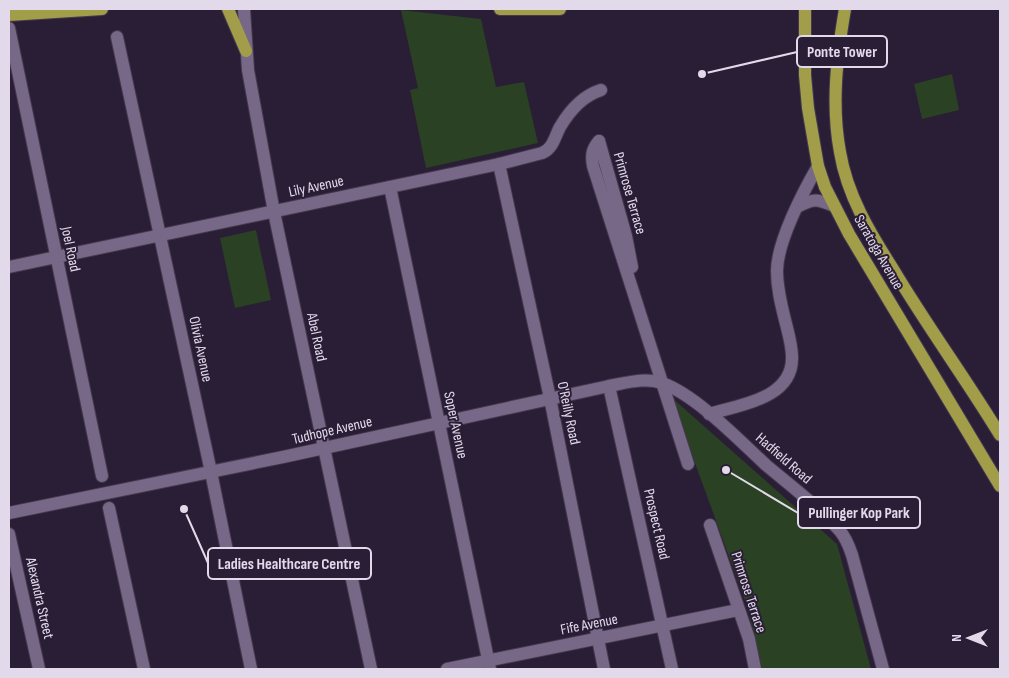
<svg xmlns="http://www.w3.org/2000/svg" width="1009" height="678" viewBox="0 0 1009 678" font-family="'Sofia Sans Condensed',sans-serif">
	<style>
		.green { fill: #2b4123 }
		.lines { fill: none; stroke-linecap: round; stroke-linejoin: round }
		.minor-casing { stroke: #44394e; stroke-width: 14 }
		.major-casing { stroke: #44394e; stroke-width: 14 }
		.minor { stroke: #766886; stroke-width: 12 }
		.major { stroke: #a19d49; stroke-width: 12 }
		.labels { text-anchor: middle; stroke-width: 4; stroke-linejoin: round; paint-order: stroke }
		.street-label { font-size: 15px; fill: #e2daeb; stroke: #2a1d36 }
		.leader { fill: none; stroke: #e2daeb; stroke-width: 2 }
		.callout-dot { fill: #e2daeb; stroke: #2a1d36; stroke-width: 2 }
		.callout { fill: #2a1d36; stroke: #e2daeb; stroke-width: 2 }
		.callout-label { font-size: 16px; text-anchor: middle; font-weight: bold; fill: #e2daeb }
	</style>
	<rect width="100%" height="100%" fill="#2a1d36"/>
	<g class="green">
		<polygon points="401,10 481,19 496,87 524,82 538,143 426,168 410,90 418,88"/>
		<polygon points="952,74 959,110 922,119 914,84"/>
		<polygon points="256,230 271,300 235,308 220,238"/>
		<polygon points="671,397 837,544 871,669 762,669 747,606"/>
	</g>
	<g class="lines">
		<g class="minor-casing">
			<g id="minor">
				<polyline points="244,9 248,70 274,212 371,669"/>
				<polyline points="9,28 102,476"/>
				<polyline points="117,37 211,472 251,669"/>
				<path d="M599,141C592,149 591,155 593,166L688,464"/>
				<polyline points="599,141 626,236 632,267"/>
				<polyline points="499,164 550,398 604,669"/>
				<polyline points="390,187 490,669"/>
				<path d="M797,207C814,198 817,199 834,206"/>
				<path d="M9,267L499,164L542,153C553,149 555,136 560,127C570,110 582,96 601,90"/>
				<polyline points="609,386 672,669"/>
				<path d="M709,414C739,405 793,399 792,357C792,345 788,332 785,320C781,304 777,288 777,271C777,242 803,192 818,166"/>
				<polyline points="109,508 144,669"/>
				<path d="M9,513L283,457L609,386C626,383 645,377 662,383C696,395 739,440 766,465C791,486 819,507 840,531C846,538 849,546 852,555L883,669"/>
				<polyline points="710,525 749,639 755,669"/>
				<polyline points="9,534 39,669"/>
				<polyline points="447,669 738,610"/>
			</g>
		</g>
		<g class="major-casing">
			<g id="major">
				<polyline points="228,9 246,51"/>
				<polyline points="500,9 560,9"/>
				<polyline points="805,9 805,75 808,108 818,166 825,187 849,234 1000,486"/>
				<path d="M845,9C837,56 831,104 840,152C847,195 870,233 893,269C927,326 966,379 1000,435"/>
				<polyline points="9,15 102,9"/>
			</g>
		</g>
		<use href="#minor" class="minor"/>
		<use href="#major" class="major"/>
	</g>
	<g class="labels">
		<g class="street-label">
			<text transform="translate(316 186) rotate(-12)" y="5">Lily Avenue</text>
			<text transform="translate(630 193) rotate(74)" y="5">Primrose Terrace</text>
			<text transform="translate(71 249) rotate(78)" y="5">Joel Road</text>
			<text transform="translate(879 252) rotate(60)" y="5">Saratoga Avenue</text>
			<text transform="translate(317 337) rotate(78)" y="5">Abel Road</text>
			<text transform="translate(201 349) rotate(78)" y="5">Olivia Avenue</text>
			<text transform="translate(569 413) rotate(78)" y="5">O'Reilly Road</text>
			<text transform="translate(456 425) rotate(78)" y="5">Soper Avenue</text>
			<text transform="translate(332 430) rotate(-13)" y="5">Tudhope Avenue</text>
			<text transform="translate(784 458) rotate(41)" y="5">Hadfield Road</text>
			<text transform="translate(657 524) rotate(77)" y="5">Prospect Road</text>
			<text transform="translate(749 592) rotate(72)" y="5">Primrose Terrace</text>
			<text transform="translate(40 598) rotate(77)" y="5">Alexandra Street</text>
			<text transform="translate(589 624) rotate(-11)" y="5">Fife Avenue</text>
		</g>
	</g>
	<path class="leader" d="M702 74L797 52M726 470L798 513M184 509L208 563"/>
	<g class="callout-dot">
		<circle cx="702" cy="74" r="5"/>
		<circle cx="726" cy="470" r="5"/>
		<circle cx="184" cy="509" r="5"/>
	</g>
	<g class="callout">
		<rect x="797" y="36" width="90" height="31" rx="5"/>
		<rect x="798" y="497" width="122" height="31" rx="5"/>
		<rect x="208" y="548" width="163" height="31" rx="5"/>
	</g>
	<g class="callout-label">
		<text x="842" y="57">Ponte Tower</text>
		<text x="859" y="518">Pullinger Kop Park</text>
		<text x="289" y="569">Ladies Healthcare Centre</text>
	</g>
	<rect width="1009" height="678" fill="none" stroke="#e2daeb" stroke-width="20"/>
	<g transform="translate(969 638) rotate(270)" stroke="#2a1d36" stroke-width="4" paint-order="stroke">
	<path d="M0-4L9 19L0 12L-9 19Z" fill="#e2daeb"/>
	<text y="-8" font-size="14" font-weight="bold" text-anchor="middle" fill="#e2daeb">N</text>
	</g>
</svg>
